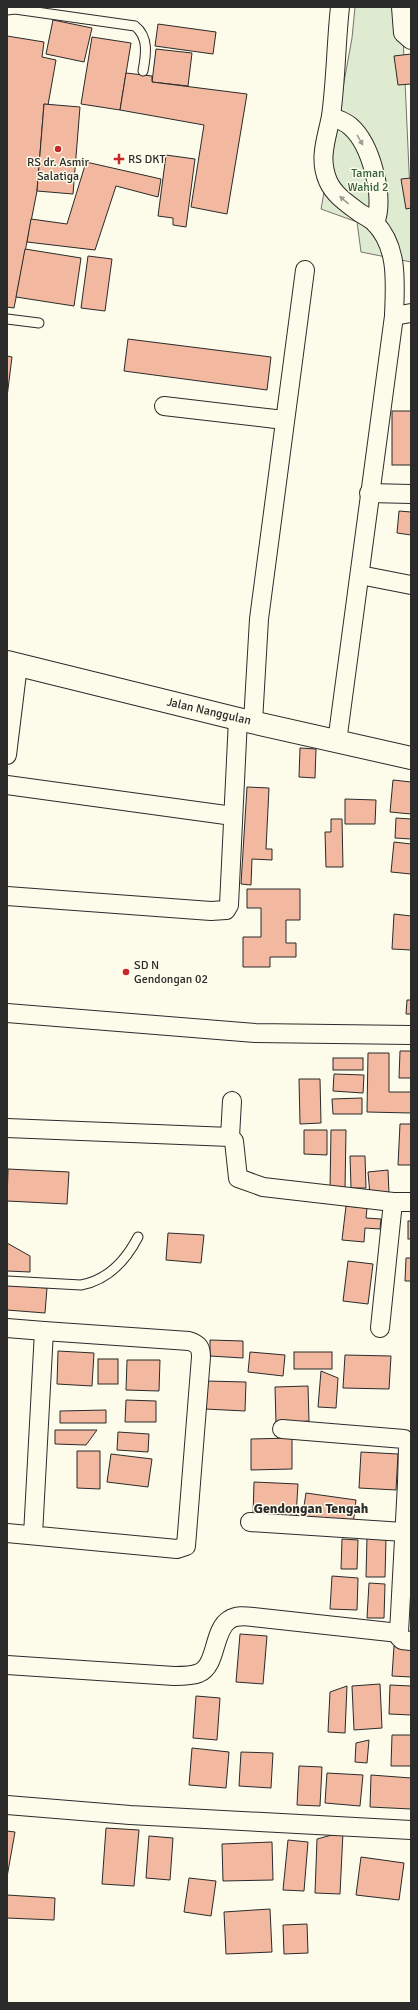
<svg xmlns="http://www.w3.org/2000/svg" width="418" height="2010" viewBox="0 0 418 2010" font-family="Signika,sans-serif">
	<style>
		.green { fill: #deebd1; stroke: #74746e }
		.building { fill: #f2b8a0; stroke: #2b2b2b }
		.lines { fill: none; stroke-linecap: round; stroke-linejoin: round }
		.service-casing { stroke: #2b2b2b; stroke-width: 11 }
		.minor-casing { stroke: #2b2b2b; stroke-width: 20 }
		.tertiary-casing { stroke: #2b2b2b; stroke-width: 24 }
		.service { stroke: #fdfbea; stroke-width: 9 }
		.minor { stroke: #fdfbea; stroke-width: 18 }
		.tertiary { stroke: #fdfbea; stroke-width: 22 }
		.oneway { fill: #9e9d94 }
		.poi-dot { fill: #c62828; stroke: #fdfbea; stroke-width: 1.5 }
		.labels { text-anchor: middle; stroke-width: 3; stroke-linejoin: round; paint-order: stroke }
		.poi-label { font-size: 12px; fill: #2b2b2b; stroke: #fdfbea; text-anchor: start }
		.park-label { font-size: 12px; fill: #34623c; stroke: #fdfbea }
		.street-label { font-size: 12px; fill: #2b2b2b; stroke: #fdfbea }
		.quarter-label { font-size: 14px; font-weight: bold; fill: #2b2b2b; stroke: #fdfbea }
	</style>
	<rect width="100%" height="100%" fill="#fdfbea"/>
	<polygon class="green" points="355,7 400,7 403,36 411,215 411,262 361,252 357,222 321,209 352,38"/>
	<g class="building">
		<polygon points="53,20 92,28 84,62 46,54"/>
		<polygon points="158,24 216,32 213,54 155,46"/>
		<polygon points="7,36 44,42 42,57 56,60 48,105 44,104 37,191 14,308 7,307"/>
		<polygon points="92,37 131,43 120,110 81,104"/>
		<polygon points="156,49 192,53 188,86 152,82"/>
		<polygon points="411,54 411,84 398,85 394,56"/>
		<polygon points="126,73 152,76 152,82 247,94 227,214 191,207 204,125 120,110"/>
		<polygon points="44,104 80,107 73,194 37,191"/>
		<polygon points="166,155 195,159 186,227 173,225 173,218 158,216"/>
		<polygon points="86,162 161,179 158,197 116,186 95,250 27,242 31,219 67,224"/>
		<polygon points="411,178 411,208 406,209 401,179"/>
		<polygon points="25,249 81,258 74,306 16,297"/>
		<polygon points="88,256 112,259 105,311 81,308"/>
		<polygon points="128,339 271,357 267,390 124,371"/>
		<polygon points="7,356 12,357 7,397"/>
		<rect x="392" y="411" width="19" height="54"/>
		<polygon points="399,511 411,512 411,535 397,533"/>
		<polygon points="300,748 316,749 315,778 299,777"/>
		<polygon points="393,780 411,782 411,814 390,812"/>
		<polygon points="247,787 269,788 266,849 272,849 272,860 252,859 251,885 241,884"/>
		<polygon points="345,799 376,800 375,824 345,824"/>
		<polygon points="396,818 411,819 411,839 395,838"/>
		<polygon points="331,819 342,819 343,867 326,867 325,832 331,832"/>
		<polygon points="394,842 411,844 411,874 391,872"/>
		<polygon points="247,889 300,889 300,920 286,920 286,943 296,943 296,957 270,957 270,967 243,967 243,937 261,937 261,908 247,908"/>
		<polygon points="394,914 411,916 411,950 392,949"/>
		<polygon points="407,1000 411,1000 411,1014 406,1014"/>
		<polygon points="400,1051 411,1051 411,1078 399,1078"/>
		<polygon points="368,1053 389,1053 389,1092 411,1092 411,1113 367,1112"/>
		<rect x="333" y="1058" width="30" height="12"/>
		<polygon points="334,1074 364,1075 363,1093 333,1091"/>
		<polygon points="299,1079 320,1079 321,1123 300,1124"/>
		<polygon points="362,1098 362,1114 333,1114 332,1099"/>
		<polygon points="400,1124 411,1124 411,1165 398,1165"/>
		<polygon points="304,1130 327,1130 327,1155 304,1154"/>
		<polygon points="331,1130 346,1130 345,1189 330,1189"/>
		<polygon points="350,1156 365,1156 366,1188 351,1188"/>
		<polygon points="8,1169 69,1172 67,1204 7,1201"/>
		<polygon points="388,1170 389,1194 370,1195 368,1172"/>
		<polygon points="346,1206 367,1208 366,1218 381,1219 380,1229 365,1228 364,1242 342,1240"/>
		<rect x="408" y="1221" width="3" height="18"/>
		<polygon points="168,1233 204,1235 201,1263 166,1260"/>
		<polygon points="7,1243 30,1256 30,1272 7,1271"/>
		<polygon points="406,1258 411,1258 411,1281 405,1281"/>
		<polygon points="348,1261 373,1264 368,1304 343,1301"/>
		<polygon points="7,1285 47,1288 45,1313 7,1310"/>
		<polygon points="210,1340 243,1341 243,1358 210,1356"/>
		<polygon points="58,1351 94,1353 92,1386 57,1384"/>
		<polygon points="250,1352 285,1355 283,1376 248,1372"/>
		<rect x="294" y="1352" width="38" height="17"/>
		<polygon points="345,1355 391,1356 389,1389 343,1388"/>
		<rect x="98" y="1359" width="20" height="25"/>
		<polygon points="127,1360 160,1360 159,1391 126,1390"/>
		<polygon points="321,1371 338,1378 336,1408 318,1407"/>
		<polygon points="206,1381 246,1382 245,1411 205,1409"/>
		<polygon points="308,1386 309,1421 276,1423 275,1387"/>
		<polygon points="126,1400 156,1401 156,1422 125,1422"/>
		<polygon points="106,1410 106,1423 60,1423 60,1411"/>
		<polygon points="55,1430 97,1430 86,1445 55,1444"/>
		<polygon points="118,1432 149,1434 148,1452 117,1450"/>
		<polygon points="292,1438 292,1469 251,1470 251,1439"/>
		<polygon points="77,1451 100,1451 100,1489 77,1488"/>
		<polygon points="361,1452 398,1454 396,1490 359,1488"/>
		<polygon points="111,1454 152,1459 148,1487 107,1482"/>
		<polygon points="254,1482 298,1484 296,1517 253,1516"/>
		<polygon points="306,1493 356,1500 353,1525 302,1519"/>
		<polygon points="367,1537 386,1538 385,1577 366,1577"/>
		<polygon points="342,1539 358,1540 357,1569 341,1569"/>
		<polygon points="332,1576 358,1578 357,1610 330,1609"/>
		<polygon points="369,1583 385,1584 384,1618 367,1618"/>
		<polygon points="240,1634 267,1636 263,1684 236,1682"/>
		<polygon points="394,1646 411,1647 411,1677 392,1676"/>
		<polygon points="380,1684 382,1728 354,1730 352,1686"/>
		<polygon points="390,1685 411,1686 411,1715 389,1714"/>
		<polygon points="347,1686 345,1733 328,1732 330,1692"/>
		<polygon points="196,1696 220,1698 217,1740 193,1738"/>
		<polygon points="392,1735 411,1735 411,1766 391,1766"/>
		<polygon points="369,1740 367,1763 355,1762 356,1743"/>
		<polygon points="192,1748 229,1752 226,1788 189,1785"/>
		<polygon points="241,1752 273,1753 271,1788 239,1786"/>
		<polygon points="299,1766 322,1767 320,1806 297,1805"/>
		<polygon points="327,1773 363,1775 360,1806 325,1803"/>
		<polygon points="371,1775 411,1778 411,1809 370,1807"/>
		<polygon points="106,1828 139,1830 134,1886 102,1884"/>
		<polygon points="7,1831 15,1832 7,1877"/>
		<polygon points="343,1832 340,1894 315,1893 317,1839"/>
		<polygon points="149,1836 173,1838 170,1880 146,1878"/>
		<polygon points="288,1840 308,1842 304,1891 283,1890"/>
		<polygon points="272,1842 273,1880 223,1881 222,1844"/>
		<polygon points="361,1857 404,1863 399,1900 356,1895"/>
		<polygon points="189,1878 216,1881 211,1916 184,1912"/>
		<polygon points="7,1895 55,1898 54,1920 7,1918"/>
		<polygon points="270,1909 272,1952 226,1954 224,1912"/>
		<polygon points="307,1924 308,1953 284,1954 283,1925"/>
	</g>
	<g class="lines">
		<g class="service-casing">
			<g id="service">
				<path d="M7,10L15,9L135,26C149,37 146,55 143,71"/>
				<polyline points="7,319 39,323"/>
				<path d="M7,1281L81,1285C108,1280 126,1260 138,1237"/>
			</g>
		</g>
		<g class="minor-casing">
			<g id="minor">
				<polyline points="401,7 403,33 411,40"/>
				<path d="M331,117C338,119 344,121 350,126C371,144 385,197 375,223"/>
				<polyline points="394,316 411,313"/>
				<polyline points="164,406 284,420"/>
				<polyline points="369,493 411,494"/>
				<polyline points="360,575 411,585"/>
				<polyline points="253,722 259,619 305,270"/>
				<path d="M337,742L394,316C395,284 399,248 375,223C371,219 365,216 360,213C348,204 334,195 328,181C318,158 327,138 331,116C336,80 336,43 340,7"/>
				<polyline points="7,755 18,665"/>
				<polyline points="7,785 233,816"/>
				<polyline points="7,896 211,911 226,910 229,905 238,719"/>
				<polyline points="7,1013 255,1033 411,1035"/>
				<polyline points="7,1128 230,1137 232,1101"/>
				<polyline points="230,1137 234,1141 238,1178 263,1187 393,1202 411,1202"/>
				<polyline points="7,1328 44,1331"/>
				<polyline points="380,1328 393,1202"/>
				<polyline points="282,1429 404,1439 408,1443 408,1447 407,1483"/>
				<polyline points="411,1484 407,1483 399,1633 399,1637 402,1640 411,1641"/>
				<polyline points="250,1522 404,1532"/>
				<path d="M7,1533L177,1549L186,1546L201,1357C201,1348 199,1344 189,1341L44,1331L33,1535"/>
				<path d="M7,1665L174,1676C182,1676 192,1676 199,1673C217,1666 213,1630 229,1620C236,1615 245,1616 253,1617L399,1633"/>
				<polyline points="7,1805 130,1815 411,1830"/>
			</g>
		</g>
		<g class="tertiary-casing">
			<polyline id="tertiary" points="7,662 238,719 411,758"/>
		</g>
		<use href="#service" class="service"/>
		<use href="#minor" class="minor"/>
		<use href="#tertiary" class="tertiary"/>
	</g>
	<defs><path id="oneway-solid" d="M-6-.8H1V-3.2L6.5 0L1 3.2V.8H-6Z"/></defs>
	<g class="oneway">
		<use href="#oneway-solid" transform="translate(360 140) rotate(60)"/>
		<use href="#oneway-solid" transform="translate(344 200) rotate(-140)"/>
	</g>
	<g class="poi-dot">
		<circle cx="58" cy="149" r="4"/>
		<path d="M117 153h4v4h4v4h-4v4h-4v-4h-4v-4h4z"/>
		<circle cx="126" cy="972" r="4"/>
	</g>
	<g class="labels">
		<g class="poi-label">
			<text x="128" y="163">RS DKT</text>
			<text x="58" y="166" text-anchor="middle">RS dr. Asmir<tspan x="58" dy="14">Salatiga</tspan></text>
			<text x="134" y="969">SD N<tspan x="134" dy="14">Gendongan 02</tspan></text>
		</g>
		<g class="park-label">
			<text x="368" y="177">Taman<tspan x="368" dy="14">Wahid 2</tspan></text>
		</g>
		<g class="street-label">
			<text transform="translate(209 711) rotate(13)" y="4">Jalan Nanggulan</text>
		</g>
		<g class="quarter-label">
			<text x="311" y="1513">Gendongan Tengah</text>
		</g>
	</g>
	<rect width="418" height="2010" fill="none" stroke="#2b2b2b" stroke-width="16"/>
</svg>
